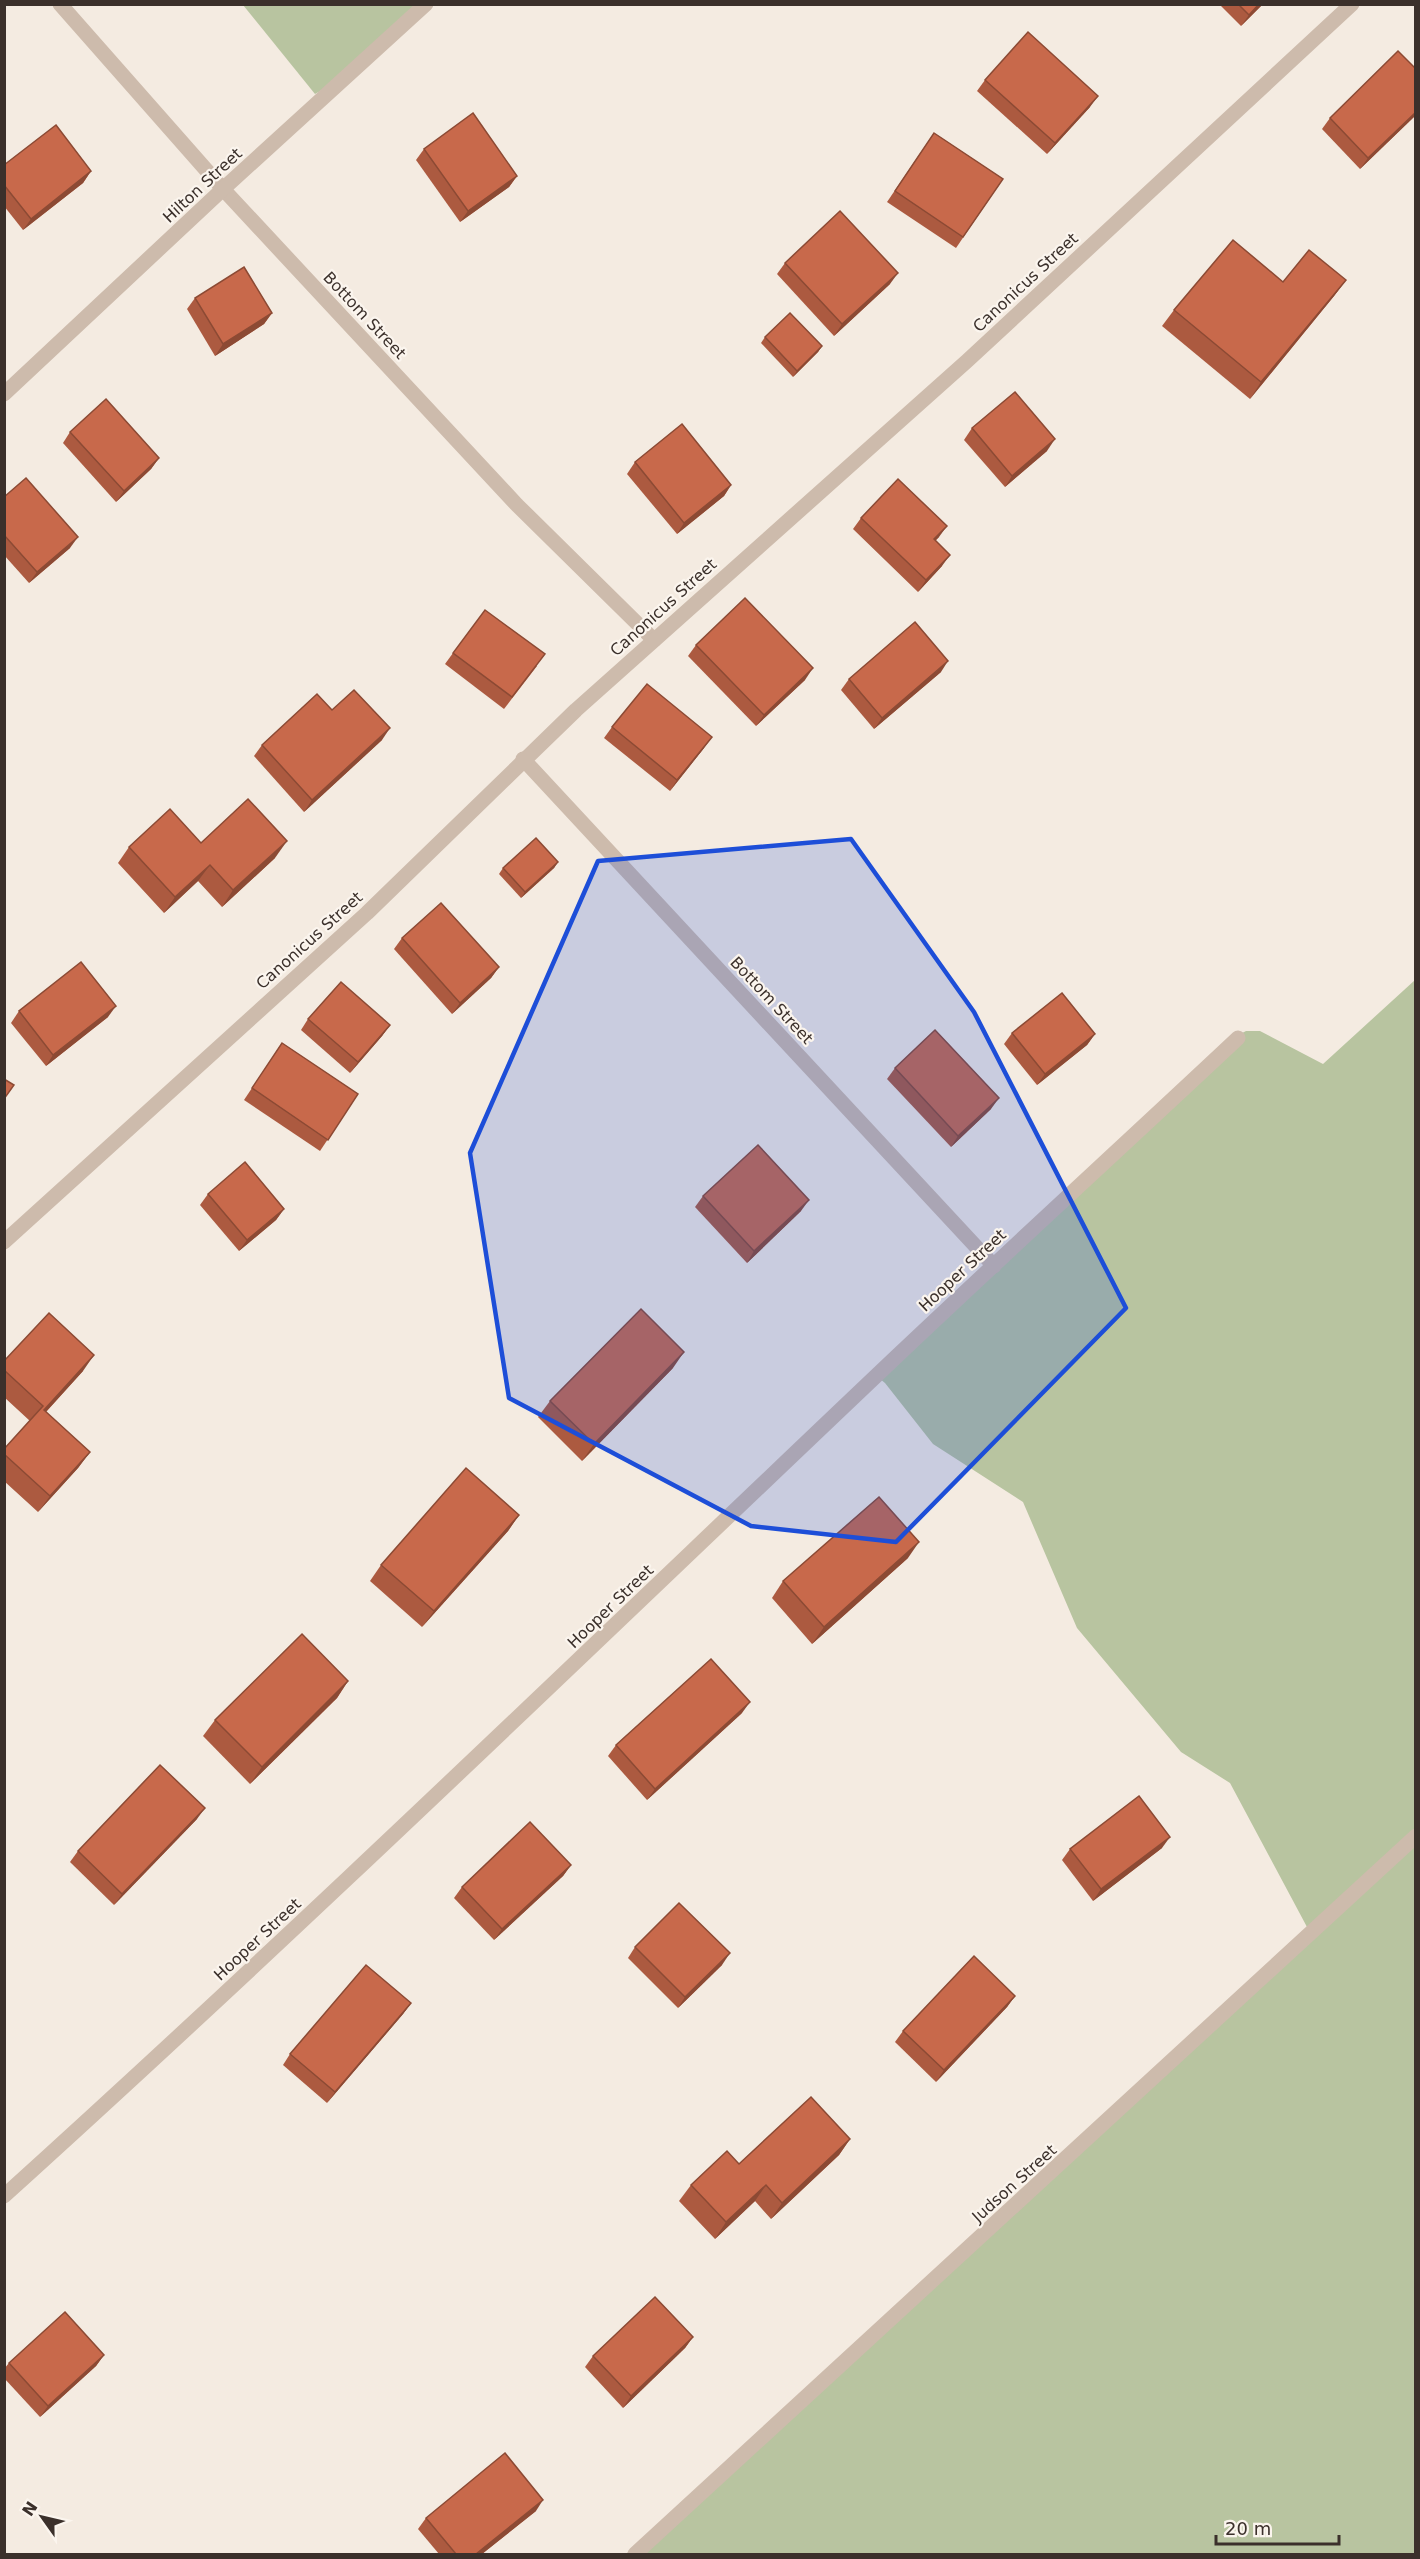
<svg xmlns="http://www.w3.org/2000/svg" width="1420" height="2559" viewBox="0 0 1420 2559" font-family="'DejaVu Sans',sans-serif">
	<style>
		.green { fill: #b8c4a0 }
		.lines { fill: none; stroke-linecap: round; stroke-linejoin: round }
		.minor { stroke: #cdbbac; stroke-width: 15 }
		.wall { fill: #ac5a40 }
		.shaded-wall { fill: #8c4a34 }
		.building { fill: #c8694b; stroke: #8c4a34; stroke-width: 1.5 }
		.marked { fill: #1d4ed8; fill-opacity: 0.2; stroke: #1d4ed8; stroke-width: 4.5; stroke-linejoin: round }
		.labels { text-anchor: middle; stroke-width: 4.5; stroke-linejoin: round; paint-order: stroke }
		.street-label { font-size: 16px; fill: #3b302b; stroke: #fbf5ee }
	</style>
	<rect width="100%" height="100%" fill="#f4ebe1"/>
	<g class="green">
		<polygon points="243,5 418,5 331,85 315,94"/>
		<polygon points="1415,980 1415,2554 626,2554 1307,1927 1230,1783 1181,1752 1077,1628 1023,1502 933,1444 885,1383 874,1374 1223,1043 1246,1031 1260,1031 1323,1064"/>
	</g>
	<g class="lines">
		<g class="minor">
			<polyline points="60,4 223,189 517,505 654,640"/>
			<polyline points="4,394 223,189 426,4"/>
			<polyline points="523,759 994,1266"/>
			<polyline points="4,1242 367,913 576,710 967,361 1352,4"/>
			<path d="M4,2196C307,1922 600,1638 896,1357C1009,1250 1124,1145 1238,1038"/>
			<polyline points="635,2554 1416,1836"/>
		</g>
	</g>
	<g class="wall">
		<polygon points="1219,4 1263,4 1241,26"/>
		<polygon points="1416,69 1416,115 1360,169 1322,129 1330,118"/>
		<polygon points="985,80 1090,107 1047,154 977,91"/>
		<polygon points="934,133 1003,179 956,248 887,202"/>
		<polygon points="424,149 517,176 509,187 460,222 416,160"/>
		<polygon points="4,165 91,171 83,183 23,230 4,206"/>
		<polygon points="785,263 890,284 834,336 777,274"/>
		<polygon points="1346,280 1334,296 1250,399 1162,326 1174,310 1283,282"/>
		<polygon points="195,298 272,313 264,324 215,356 187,309"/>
		<polygon points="765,337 822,346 818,352 793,377 761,343"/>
		<polygon points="972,428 1047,451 1005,487 964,440"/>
		<polygon points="70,432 159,458 151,469 116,502 63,443"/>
		<polygon points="635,462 731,485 724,496 677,534 627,474"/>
		<polygon points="4,497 70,548 29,583 4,555"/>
		<polygon points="861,518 939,537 935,541 942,566 918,592 853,529"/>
		<polygon points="696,645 805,680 756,726 688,656"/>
		<polygon points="453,653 537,666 504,709 445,664"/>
		<polygon points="941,672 874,729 841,690 849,679"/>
		<polygon points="332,710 382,740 304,812 254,756 262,745"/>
		<polygon points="612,727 704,748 670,791 604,738"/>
		<polygon points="201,843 275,858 222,907 198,881 164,913 118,863 129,847"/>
		<polygon points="558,862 554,868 521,898 499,874 503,868"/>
		<polygon points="402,938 499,967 491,978 452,1014 394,949"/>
		<polygon points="19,1011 108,1017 46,1066 11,1023"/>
		<polygon points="308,1019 390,1025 382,1036 350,1073 301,1030"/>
		<polygon points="1012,1033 1095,1034 1087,1045 1037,1085 1004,1044"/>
		<polygon points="282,1043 358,1094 320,1151 244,1100"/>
		<polygon points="895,1068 991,1109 951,1147 887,1079"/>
		<polygon points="208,1194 284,1209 276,1220 239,1251 200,1205"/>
		<polygon points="703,1196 801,1211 747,1263 695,1207"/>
		<polygon points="4,1361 83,1371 46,1412 90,1452 78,1468 38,1512 4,1481 4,1449 30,1421 4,1397"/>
		<polygon points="673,1368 582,1461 538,1417 550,1401"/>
		<polygon points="519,1515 508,1531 422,1627 370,1581 381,1565"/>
		<polygon points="908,1558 812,1644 772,1598 783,1581"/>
		<polygon points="348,1681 337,1698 250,1784 203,1736 215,1720"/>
		<polygon points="742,1713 647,1800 608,1756 616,1745"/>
		<polygon points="197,1819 114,1905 70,1862 78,1851"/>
		<polygon points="1162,1848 1093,1901 1062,1860 1070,1849"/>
		<polygon points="571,1865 563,1876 494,1940 454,1898 462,1887"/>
		<polygon points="635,1947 722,1965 678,2008 628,1958"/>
		<polygon points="1015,1996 1007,2007 936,2082 895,2042 903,2031"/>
		<polygon points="411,2003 403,2014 327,2103 283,2065 290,2054"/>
		<polygon points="850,2139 839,2155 771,2219 755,2201 715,2239 679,2201 691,2185 739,2164"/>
		<polygon points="693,2337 685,2348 623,2408 585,2367 593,2356"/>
		<polygon points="104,2355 96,2366 40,2417 4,2378 4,2369 9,2363"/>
		<polygon points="536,2511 482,2554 439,2554 418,2529 426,2518"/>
	</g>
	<g class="shaded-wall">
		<polygon points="1259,4 1263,4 1241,26 1249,15"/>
		<polygon points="1098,96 1090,107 1047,154 1055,143"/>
		<polygon points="1416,112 1416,115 1360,169 1368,158"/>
		<polygon points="91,171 83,183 23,230 31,219"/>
		<polygon points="517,176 509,187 460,222 468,211"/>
		<polygon points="898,273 890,284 834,336 842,324"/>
		<polygon points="1346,280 1334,296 1250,399 1261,382"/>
		<polygon points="272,313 264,324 215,356 223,344"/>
		<polygon points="822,346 818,352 793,377 797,371"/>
		<polygon points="1055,439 1047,451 1005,487 1012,476"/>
		<polygon points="159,458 151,469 116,502 124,491"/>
		<polygon points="731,485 724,496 677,534 684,523"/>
		<polygon points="947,526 939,537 926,550 934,539"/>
		<polygon points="78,537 70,548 29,583 37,572"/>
		<polygon points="950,555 942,566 918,592 926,580"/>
		<polygon points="948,661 941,672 874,729 882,718"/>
		<polygon points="813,668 805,680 756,726 764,715"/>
		<polygon points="390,728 382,740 304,812 312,800"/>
		<polygon points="712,737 704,748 670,791 677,780"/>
		<polygon points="287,841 275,858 222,907 233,890"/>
		<polygon points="558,862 554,868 521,898 525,892"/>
		<polygon points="210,865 198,881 164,913 175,897"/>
		<polygon points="499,967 491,978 452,1014 460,1003"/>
		<polygon points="116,1006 108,1017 46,1066 53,1055"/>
		<polygon points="390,1025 382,1036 350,1073 358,1062"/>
		<polygon points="1095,1034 1087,1045 1037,1085 1045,1074"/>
		<polygon points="999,1098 991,1109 951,1147 958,1136"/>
		<polygon points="809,1200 801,1211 747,1263 754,1251"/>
		<polygon points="284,1209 276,1220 239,1251 247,1240"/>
		<polygon points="684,1352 673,1368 582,1461 594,1444"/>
		<polygon points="94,1355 83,1371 33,1426 44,1410"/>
		<polygon points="90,1452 78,1468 38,1512 50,1496"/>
		<polygon points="519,1515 508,1531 422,1627 434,1611"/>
		<polygon points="919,1542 908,1558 812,1644 824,1627"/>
		<polygon points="348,1681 337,1698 250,1784 262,1767"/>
		<polygon points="750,1702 742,1713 647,1800 655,1789"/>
		<polygon points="205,1808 197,1819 114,1905 122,1894"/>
		<polygon points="1170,1837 1162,1848 1093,1901 1101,1889"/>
		<polygon points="571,1865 563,1876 494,1940 502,1929"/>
		<polygon points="730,1953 722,1965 678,2008 685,1997"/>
		<polygon points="1015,1996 1007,2007 936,2082 944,2070"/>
		<polygon points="411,2003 403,2014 327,2103 335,2092"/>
		<polygon points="850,2139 839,2155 771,2219 782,2203"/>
		<polygon points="766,2185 755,2201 715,2239 726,2222"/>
		<polygon points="693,2337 685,2348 623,2408 631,2396"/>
		<polygon points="104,2355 96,2366 40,2417 48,2406"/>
		<polygon points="543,2500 536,2511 482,2554 476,2554"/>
	</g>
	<g class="building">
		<polygon points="1238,4 1259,4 1249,15"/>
		<polygon points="1028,32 1098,96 1055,143 985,80"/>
		<polygon points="1398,51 1416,69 1416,112 1368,158 1330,118"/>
		<polygon points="473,113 517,176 468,211 424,149"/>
		<polygon points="56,125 91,171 31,219 4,185 4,165"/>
		<polygon points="934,133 1003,179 963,237 895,191"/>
		<polygon points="840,211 898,273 842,324 785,263"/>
		<polygon points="1233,240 1283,282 1309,250 1346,280 1261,382 1174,310"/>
		<polygon points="244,267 272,313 223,344 195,298"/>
		<polygon points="790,313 822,346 797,371 765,337"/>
		<polygon points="1015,392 1055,439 1012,476 972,428"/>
		<polygon points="106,399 159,458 124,491 70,432"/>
		<polygon points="682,424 731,485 684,523 635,462"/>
		<polygon points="26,478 78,537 37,572 4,535 4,497"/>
		<polygon points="898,479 947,526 934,539 950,555 926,580 861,518"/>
		<polygon points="745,598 813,668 764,715 696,645"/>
		<polygon points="485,610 545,654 512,697 453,653"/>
		<polygon points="915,622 948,661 882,718 849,679"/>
		<polygon points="647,684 712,737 677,780 612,727"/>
		<polygon points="354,690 390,728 312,800 262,745 317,694 332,710"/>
		<polygon points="248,799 287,841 233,890 210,865 175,897 129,847 170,809 201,843"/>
		<polygon points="536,838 558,862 525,892 503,868"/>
		<polygon points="441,903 499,967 460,1003 402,938"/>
		<polygon points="81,962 116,1006 53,1055 19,1011"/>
		<polygon points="341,982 390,1025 358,1062 308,1019"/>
		<polygon points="1062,993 1095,1034 1045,1074 1012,1033"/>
		<polygon points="935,1030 999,1098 958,1136 895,1068"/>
		<polygon points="282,1043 358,1094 328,1140 252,1088"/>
		<polygon points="4,1079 14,1085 4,1099"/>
		<polygon points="758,1145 809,1200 754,1251 703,1196"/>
		<polygon points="245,1162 284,1209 247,1240 208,1194"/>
		<polygon points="641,1309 684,1352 594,1444 550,1401"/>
		<polygon points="49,1313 94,1355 44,1410 90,1452 50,1496 4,1454 4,1449 43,1406 4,1370 4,1361"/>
		<polygon points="466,1468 519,1515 434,1611 381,1565"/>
		<polygon points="879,1497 919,1542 824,1627 783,1581"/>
		<polygon points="302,1634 348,1681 262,1767 215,1720"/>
		<polygon points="711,1659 750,1702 655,1789 616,1745"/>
		<polygon points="160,1765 205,1808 122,1894 78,1851"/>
		<polygon points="1139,1796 1170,1837 1101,1889 1070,1849"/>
		<polygon points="530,1822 571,1865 502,1929 462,1887"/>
		<polygon points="679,1903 730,1953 685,1997 635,1947"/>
		<polygon points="974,1956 1015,1996 944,2070 903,2031"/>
		<polygon points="366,1965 411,2003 335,2092 290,2054"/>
		<polygon points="811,2097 850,2139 782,2203 766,2185 726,2222 691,2185 727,2151 739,2164"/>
		<polygon points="655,2297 693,2337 631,2396 593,2356"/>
		<polygon points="65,2312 104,2355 48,2406 9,2363"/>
		<polygon points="505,2453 543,2500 476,2554 456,2554 426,2518"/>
	</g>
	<path class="marked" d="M851,839L974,1012L1126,1308L896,1542L751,1526L509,1398L470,1153L598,861Z"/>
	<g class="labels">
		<g class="street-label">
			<text transform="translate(202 185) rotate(-43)" y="6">Hilton Street</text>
			<text transform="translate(1025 282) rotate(-43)" y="6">Canonicus Street</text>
			<text transform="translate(365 315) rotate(47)" y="6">Bottom Street</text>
			<text transform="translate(663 607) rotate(-42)" y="6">Canonicus Street</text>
			<text transform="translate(309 940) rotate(-42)" y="6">Canonicus Street</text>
			<text transform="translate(772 1000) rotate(47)" y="6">Bottom Street</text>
			<text transform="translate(962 1270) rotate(-43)" y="6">Hooper Street</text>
			<text transform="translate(610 1606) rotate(-44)" y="6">Hooper Street</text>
			<text transform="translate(257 1939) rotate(-43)" y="6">Hooper Street</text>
			<text transform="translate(1014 2183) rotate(-42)" y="6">Judson Street</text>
		</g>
	</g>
	<rect width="1420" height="2559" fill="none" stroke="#3b302b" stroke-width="12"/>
	<g transform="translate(42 2517) rotate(304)" stroke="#fbf5ee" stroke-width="4.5" paint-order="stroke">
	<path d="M0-4.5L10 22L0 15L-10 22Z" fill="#3b302b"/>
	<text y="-9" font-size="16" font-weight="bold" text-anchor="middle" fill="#3b302b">N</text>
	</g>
	<path d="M1216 2535v9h123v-9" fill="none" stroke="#3b302b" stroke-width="3"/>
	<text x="1225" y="2535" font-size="18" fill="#3b302b" stroke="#fbf5ee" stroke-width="4.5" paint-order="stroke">20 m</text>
</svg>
